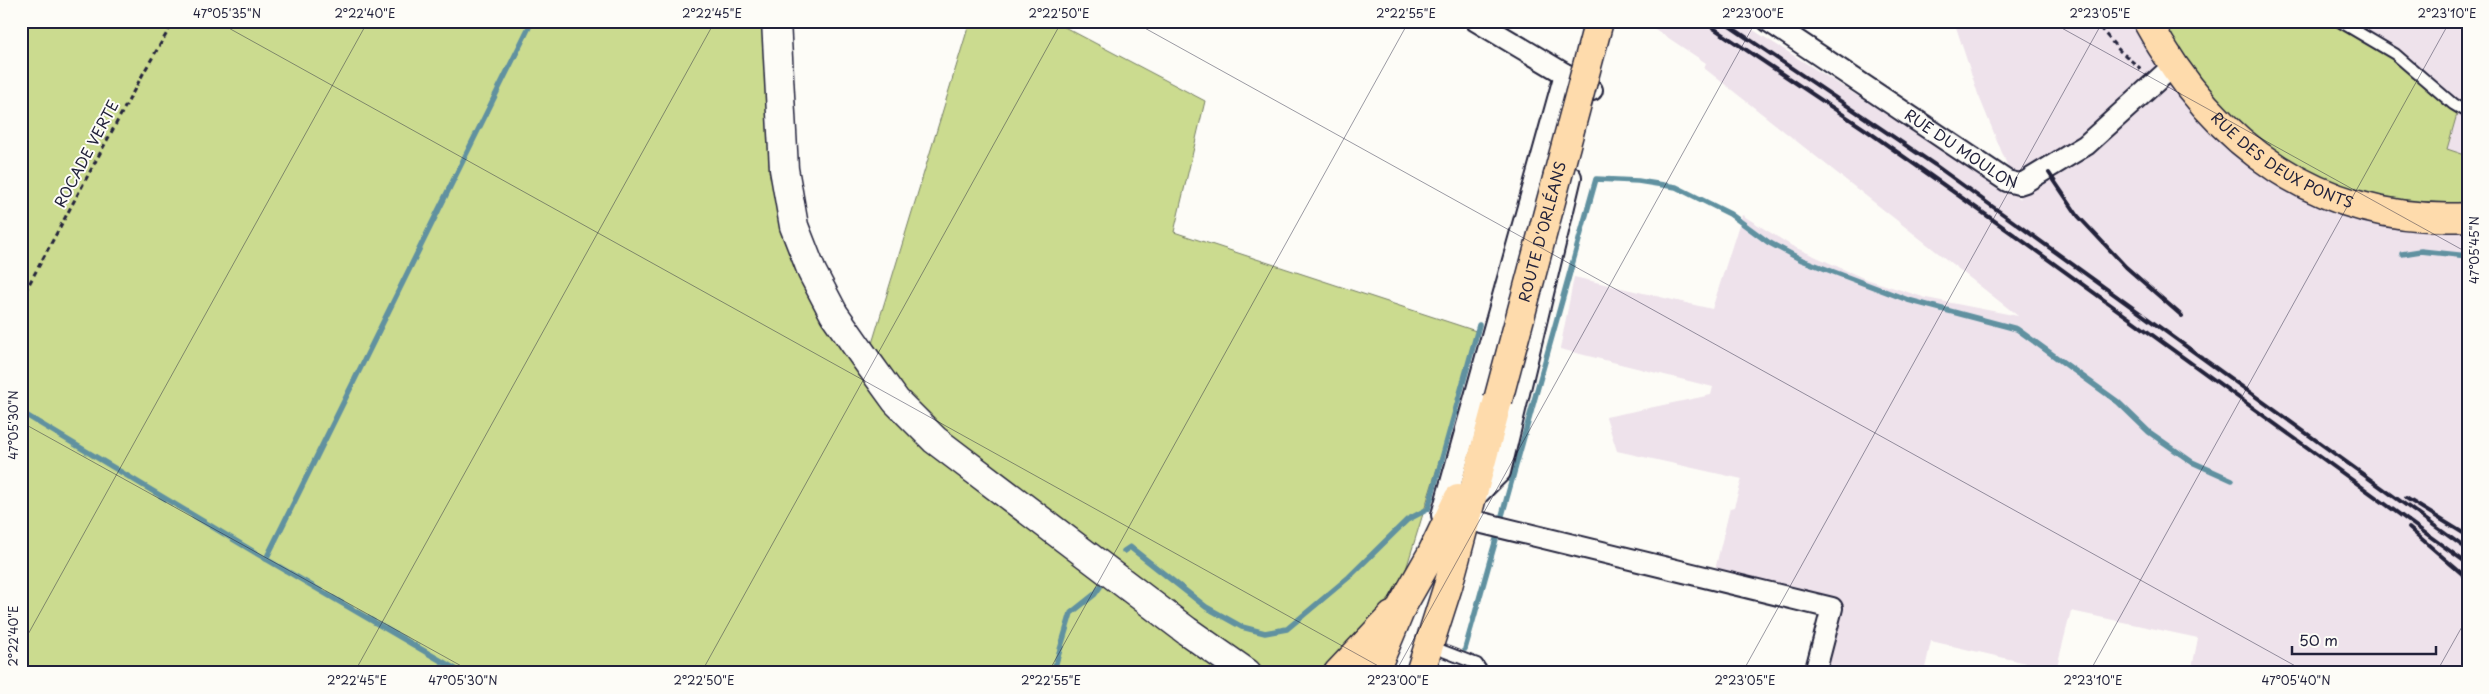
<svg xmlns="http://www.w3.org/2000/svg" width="2489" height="694" viewBox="0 0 2489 694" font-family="'Playpen Sans',sans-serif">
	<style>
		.built { fill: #eee2eb }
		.green { fill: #cbdb8f; stroke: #767e65 }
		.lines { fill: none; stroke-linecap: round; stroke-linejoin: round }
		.stream { stroke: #6091a0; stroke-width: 5.5 }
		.lane-casing { stroke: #22223b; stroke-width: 14 }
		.street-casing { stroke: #22223b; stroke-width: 24 }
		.secondary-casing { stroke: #22223b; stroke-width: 31 }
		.primary-casing { stroke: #22223b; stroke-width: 31 }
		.path { stroke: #22223b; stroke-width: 3; stroke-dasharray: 5 4; stroke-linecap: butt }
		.lane { stroke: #fdfcf7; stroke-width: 10 }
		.street { stroke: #fdfcf7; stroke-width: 20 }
		.secondary { stroke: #fdfcf7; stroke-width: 28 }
		.primary { stroke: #fedbac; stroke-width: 28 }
		.rail { stroke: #22223b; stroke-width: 4 }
		.primary-bridge-casing { stroke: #22223b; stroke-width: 31; stroke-linecap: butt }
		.primary-bridge { stroke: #fedbac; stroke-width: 28 }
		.ticks { fill: none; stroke: #22223b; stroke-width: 1; stroke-opacity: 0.45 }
		.labels { text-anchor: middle; stroke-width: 4; stroke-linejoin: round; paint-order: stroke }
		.street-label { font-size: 15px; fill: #22223b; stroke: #fdfcf7 }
		.neatline { fill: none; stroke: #22223b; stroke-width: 2 }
		.ticks-label { font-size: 12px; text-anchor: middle; fill: #22223b }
	</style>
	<rect width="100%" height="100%" fill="#fdfcf7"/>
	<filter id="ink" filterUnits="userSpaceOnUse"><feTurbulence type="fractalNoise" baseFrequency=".02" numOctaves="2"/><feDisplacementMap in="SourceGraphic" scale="10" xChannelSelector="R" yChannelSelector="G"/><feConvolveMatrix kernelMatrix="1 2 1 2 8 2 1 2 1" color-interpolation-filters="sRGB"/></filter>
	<g filter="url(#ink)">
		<polygon class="built" points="1643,21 1739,21 2021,199 1978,94 1954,21 2468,21 2468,673 2191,673 2198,638 2071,611 2056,670 1931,641 1924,673 1815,673 1830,613 1712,582 1730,508 1734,507 1742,479 1617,451 1606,417 1711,395 1713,387 1560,349 1574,277 1712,309 1742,215 1792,246 1863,278 1926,298 2018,316 1704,68 1706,63"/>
		<g class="green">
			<polygon points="21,21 776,21 794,226 867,360 970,21 1053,21 1205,101 1174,232 1479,332 1374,673 21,673"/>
			<path d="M2162,21H2370L2362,39L2402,65L2427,90L2457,114L2447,149L2468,156V203C2447,204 2424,206 2403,203C2320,187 2238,138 2189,67C2179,53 2171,36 2162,21Z"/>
		</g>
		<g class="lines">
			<g class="stream">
				<polyline points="2402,254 2421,251 2468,256"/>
				<polyline points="21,412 266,559 462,673"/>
				<polyline points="1501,519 1596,179 1638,181 1676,187 1730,214 1768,242 1802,260 1908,300 2017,329 2118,402 2149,432 2192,462 2232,480"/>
				<polyline points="1124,551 1130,547 1206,607 1242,627 1265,633 1287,629 1349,577 1407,520 1428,509 1479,325"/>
				<polyline points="266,559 532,21"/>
				<polyline points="1465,649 1498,532"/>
				<polyline points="1053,673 1071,613 1095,594 1100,587"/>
				<polyline points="1459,673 1460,670"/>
			</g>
			<g class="lane-casing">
				<g id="lane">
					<polyline points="2339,21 2395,54 2453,104 2468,113"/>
					<polyline points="1430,646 1477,664 1483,673"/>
				</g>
			</g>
			<g class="street-casing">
				<g id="street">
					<polyline points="1476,21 1592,90"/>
					<path id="s1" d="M1768,21L2007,181L2019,184L2025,182L2086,145L2173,66"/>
					<polyline points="1472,500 1500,472 1571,177"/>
					<polyline points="1442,515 1565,74"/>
					<polyline points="1466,519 1832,608 1815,673"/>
				</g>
			</g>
			<g class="secondary-casing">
				<polyline id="secondary" points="776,21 784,169 794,226 812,272 834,314 867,361 896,401 935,440 1187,631 1247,673"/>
			</g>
			<g class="primary-casing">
				<g id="primary">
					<path id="s2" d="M2147,21C2214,146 2322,225 2468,217"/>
					<polyline points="1338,673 1392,616"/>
					<polyline points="1374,673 1402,606 1431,555 1458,499"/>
					<polyline points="1420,673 1448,586 1498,400"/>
				</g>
			</g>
			<g class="path">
				<polyline points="2094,21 2120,51 2141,69"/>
				<polyline points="21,299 144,72 174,21"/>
			</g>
			<use href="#lane" class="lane"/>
			<use href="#street" class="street"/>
			<use href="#secondary" class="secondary"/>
			<use href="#primary" class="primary"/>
			<g class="rail">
				<polyline points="1703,21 1866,130 2013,234 2468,564"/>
				<polyline points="1722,21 1935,165 2468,550"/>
				<polyline points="2049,173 2078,216 2126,267 2182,316"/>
				<polyline points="2406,498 2468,536"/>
				<polyline points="2409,528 2468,579"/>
			</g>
			<g class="primary-bridge-casing">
				<g id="primary-bridge">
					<path id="s3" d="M1498,400L1599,21"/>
				</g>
			</g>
			<use href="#primary-bridge" class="primary-bridge"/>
		</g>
	</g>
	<path class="ticks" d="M216,21L1391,673M1132,21L2308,673M2049,21L2468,253M21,422L474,673M21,647L368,21M354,673L715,21M701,673L1062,21M1048,673L1409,21M1395,673L1756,21M1742,673L2103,21M2089,673L2450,21M2436,673L2468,616"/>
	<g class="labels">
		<g class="street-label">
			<text dy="5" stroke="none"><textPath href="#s1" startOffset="232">RUE DU MOULON</textPath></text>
			<text transform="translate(87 154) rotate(-62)" y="5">ROCADE VERTE</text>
			<text dy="5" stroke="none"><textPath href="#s2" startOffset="199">RUE DES DEUX PONTS</textPath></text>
			<text dy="5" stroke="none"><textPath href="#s3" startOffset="174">ROUTE D'ORLÉANS</textPath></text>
		</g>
	</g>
	<rect width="2489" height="694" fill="none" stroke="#fdfcf7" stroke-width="55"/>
	<path d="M2292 646v8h144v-8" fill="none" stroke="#22223b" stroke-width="2.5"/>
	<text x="2299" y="646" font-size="15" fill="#22223b" stroke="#fdfcf7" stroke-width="4" paint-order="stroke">50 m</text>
	<rect x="28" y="28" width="2434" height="638" class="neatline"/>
	<g class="ticks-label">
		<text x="227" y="18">47°05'35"N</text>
		<text x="365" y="18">2°22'40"E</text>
		<text x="712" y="18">2°22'45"E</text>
		<text x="1059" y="18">2°22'50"E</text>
		<text x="1406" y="18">2°22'55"E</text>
		<text x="1753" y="18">2°23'00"E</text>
		<text x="2100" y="18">2°23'05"E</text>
		<text x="2447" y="18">2°23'10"E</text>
		<text transform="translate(2475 250) rotate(-90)" y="4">47°05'45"N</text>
		<text transform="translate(14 425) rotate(-90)" y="4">47°05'30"N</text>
		<text transform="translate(14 636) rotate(-90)" y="4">2°22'40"E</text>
		<text x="357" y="685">2°22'45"E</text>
		<text x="463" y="685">47°05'30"N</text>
		<text x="704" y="685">2°22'50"E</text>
		<text x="1051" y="685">2°22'55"E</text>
		<text x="1398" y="685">2°23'00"E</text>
		<text x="1745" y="685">2°23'05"E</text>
		<text x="2093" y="685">2°23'10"E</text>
		<text x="2296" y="685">47°05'40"N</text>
	</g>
</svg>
